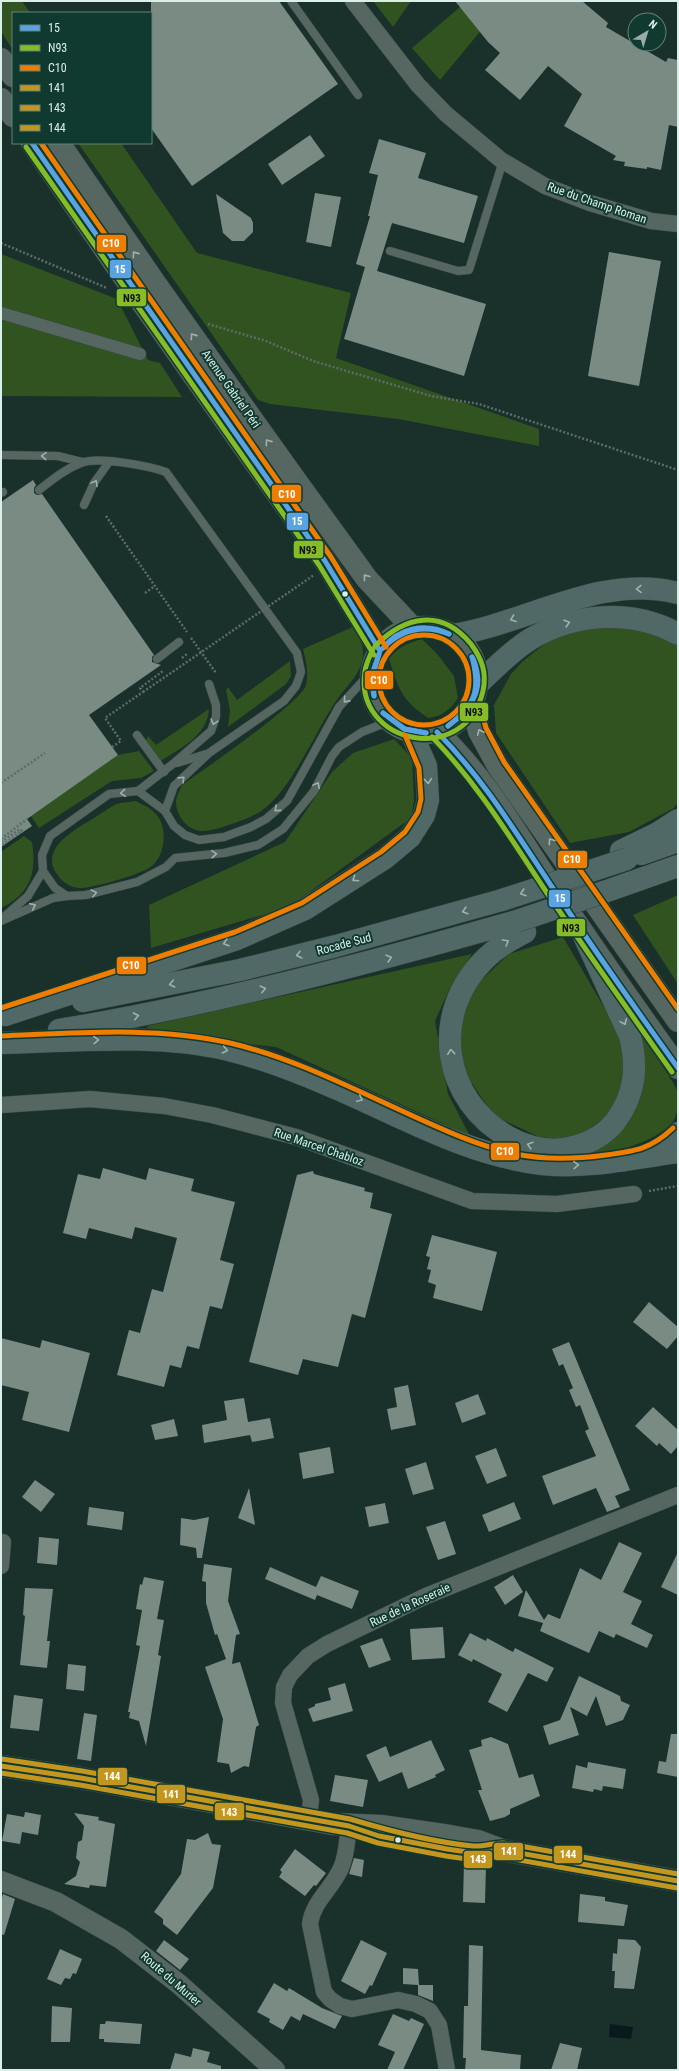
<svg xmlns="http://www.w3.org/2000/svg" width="679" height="2071" viewBox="0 0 679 2071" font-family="'Roboto Condensed',sans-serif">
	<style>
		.green { fill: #31531f }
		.water { fill: #091a1d }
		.building { fill: #7a8b84 }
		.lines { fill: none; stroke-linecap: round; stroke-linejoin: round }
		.service-casing { stroke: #394a47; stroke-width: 9 }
		.pedestrian-casing { stroke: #394a47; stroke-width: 13 }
		.minor-casing { stroke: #394a47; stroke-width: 17 }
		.tertiary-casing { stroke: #394a47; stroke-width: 21 }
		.secondary-casing { stroke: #394a47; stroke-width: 23 }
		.trunk-casing { stroke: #394a47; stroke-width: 23 }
		.path { stroke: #5e6c68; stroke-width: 2.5; stroke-dasharray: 2 2; stroke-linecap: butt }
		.service { stroke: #566661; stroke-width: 8 }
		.pedestrian { stroke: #566661; stroke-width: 12 }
		.minor { stroke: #566661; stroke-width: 16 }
		.tertiary { stroke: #566661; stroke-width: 20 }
		.secondary { stroke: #566661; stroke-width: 22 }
		.trunk { stroke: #506966; stroke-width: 22 }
		.secondary-bridge-casing { stroke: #394a47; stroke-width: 23; stroke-linecap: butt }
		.trunk-bridge-casing { stroke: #394a47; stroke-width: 23; stroke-linecap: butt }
		.path-bridge { stroke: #5e6c68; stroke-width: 2.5; stroke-dasharray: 2 2; stroke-linecap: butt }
		.secondary-bridge { stroke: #566661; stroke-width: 22 }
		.trunk-bridge { stroke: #506966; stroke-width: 22 }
		.bus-1-casing { stroke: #103930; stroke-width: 8 }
		.bus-2-casing { stroke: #103930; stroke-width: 8 }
		.bus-3-casing { stroke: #103930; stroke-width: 8 }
		.bus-4-casing { stroke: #103930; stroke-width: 8 }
		.bus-5-casing { stroke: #103930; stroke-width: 8 }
		.bus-6-casing { stroke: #103930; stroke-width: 8 }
		.bus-1 { stroke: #59a3e3; stroke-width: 5 }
		.bus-2 { stroke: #86bc25; stroke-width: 5 }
		.bus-3 { stroke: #ee7d00; stroke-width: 5 }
		.bus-4 { stroke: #c3961f; stroke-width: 5 }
		.bus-5 { stroke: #c3961f; stroke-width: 5 }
		.bus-6 { stroke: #c3961f; stroke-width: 5 }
		.oneway { stroke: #9fb1ac }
		.oneway2 { stroke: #9cb3ae }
		.bus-dot { fill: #daefe9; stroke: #103930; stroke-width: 1.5 }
		.labels { text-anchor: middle; stroke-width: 4; stroke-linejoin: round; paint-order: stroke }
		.street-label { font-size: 12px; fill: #daefe9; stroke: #103930 }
		.line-badge { stroke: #103930; stroke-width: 1.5 }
		.badge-label { font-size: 11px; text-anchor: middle; font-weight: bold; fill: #fff }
		.pale-badge-label { font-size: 11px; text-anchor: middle; font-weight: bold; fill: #111 }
	</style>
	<rect width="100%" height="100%" fill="#19302b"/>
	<g class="green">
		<polygon points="1,1 22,1 30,13 13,13 13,50 1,32"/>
		<polygon points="373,1 411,1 393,27"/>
		<polygon points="460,7 493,16 440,80 412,48"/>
		<polygon points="78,143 121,143 197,253 351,293 336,358 539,429 539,446 398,419 270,404 258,400"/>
		<polygon points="1,254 117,299 148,360 160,363 182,397 1,396"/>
		<polygon points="591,625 652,629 678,646 678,802 674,808 629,832 570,843 496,733 494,705 511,674 523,661 551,639"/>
		<path d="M355,626C359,637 366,649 362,661C358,678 345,687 336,701C315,732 291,791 261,811C252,818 216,831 204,831C189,832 176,817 176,802C176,797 180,790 182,785C203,770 301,703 306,685C309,673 306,661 303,649Z"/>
		<path d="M422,639L438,655L454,676L458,698C451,709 441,717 428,718C401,699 399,690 389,659C398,647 407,643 422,639Z"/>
		<polygon points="290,661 291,676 286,684 228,727 230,710 226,690 228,687 237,700"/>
		<path d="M209,709C207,736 182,747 161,761L146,741L148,736L156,745Z"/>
		<polygon points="394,739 412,758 414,801 411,818 289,907 151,948 149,905 285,842 332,772 353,753"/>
		<polygon points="139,751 154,771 141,778 112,781 39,828 31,816 118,755"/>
		<path d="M136,801C143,805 151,808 156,814C169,828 165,859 149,868C138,875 91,889 79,888C69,887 61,881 57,874C39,848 76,829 94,818C101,814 109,807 117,804C123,802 130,802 136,801Z"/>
		<path d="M24,836L32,842C37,873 30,894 1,908V852Z"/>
		<polygon points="678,895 678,984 633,915"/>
		<polygon points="563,937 615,1026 628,1063 619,1098 604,1118 581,1135 560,1139 539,1137 493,1115 462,1068 459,1026 474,987 509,954"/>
		<polygon points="472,954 450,988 435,1021 448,1094 470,1136 276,1047 149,1033 147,1026"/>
		<path d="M640,1034C646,1044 677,1085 678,1093C679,1101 678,1112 674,1120C660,1141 607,1156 583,1157L606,1143Z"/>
	</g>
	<polygon class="water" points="610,2024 633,2027 631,2039 609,2037"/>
	<g class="building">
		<polygon points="151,1 279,1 338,84 192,186 151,128"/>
		<polygon points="455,1 582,1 608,23 606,27 666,62 668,58 678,60 678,127 669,125 661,170 647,167 647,169 624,166 625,162 613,160 616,156 564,126 582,94 548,66 520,100 485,70 500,53 488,42"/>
		<polygon points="310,135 325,156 282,185 268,164"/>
		<polygon points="379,139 426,153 418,178 478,196 464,243 392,223 377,271 486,304 464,376 344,339 365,267 356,264 370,216 368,216 378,175 369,173"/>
		<polygon points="315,193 341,197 331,247 306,242"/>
		<polygon points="216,194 251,218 253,223 253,232 244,241 232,241 223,233"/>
		<polygon points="609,252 661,261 639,386 588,376"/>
		<polygon points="33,480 36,485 34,488 34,493 37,495 42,494 154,655 152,657 152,662 161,665 89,715 118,755 27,819 32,826 1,847 1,502"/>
		<polygon points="103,1168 146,1180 149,1168 161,1171 194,1179 191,1191 235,1202 220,1260 234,1264 222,1309 210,1306 199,1349 187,1346 181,1368 170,1365 164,1387 117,1375 129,1330 140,1333 152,1289 163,1292 177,1238 135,1227 132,1239 89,1228 86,1239 63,1233 78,1174 100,1179"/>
		<polygon points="313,1171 314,1174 365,1188 364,1191 373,1193 370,1208 392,1214 365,1318 352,1314 338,1367 303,1359 298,1375 249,1362 297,1175"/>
		<polygon points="432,1235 497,1252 482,1311 433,1298 436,1285 428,1282 431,1270 427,1269 430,1257 426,1256"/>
		<polygon points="649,1302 678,1327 678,1336 667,1349 633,1322"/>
		<polygon points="1,1338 40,1348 42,1340 90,1353 69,1432 22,1420 29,1392 1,1385"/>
		<polygon points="569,1342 630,1490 615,1496 620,1507 607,1512 596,1488 553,1505 542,1476 596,1456 585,1431 589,1429 580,1405 576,1407 569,1390 573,1388 563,1364 559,1366 552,1349"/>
		<polygon points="408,1385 416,1425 391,1430 387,1409 397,1407 394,1388"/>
		<polygon points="478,1394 486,1414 462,1423 455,1403"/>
		<polygon points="244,1398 248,1422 270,1418 274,1438 252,1442 250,1435 204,1443 202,1425 227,1420 224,1401"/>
		<polygon points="653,1407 678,1430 678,1446 671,1454 659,1443 657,1446 635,1426"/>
		<polygon points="174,1419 178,1436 155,1440 151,1425"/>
		<polygon points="330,1447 334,1473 303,1479 299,1453"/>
		<polygon points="496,1448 507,1476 487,1484 475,1456"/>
		<polygon points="426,1462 434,1489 413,1495 405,1469"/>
		<polygon points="35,1480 55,1494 41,1512 22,1497"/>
		<polygon points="249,1488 255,1525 238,1518"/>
		<polygon points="514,1502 521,1519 489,1532 482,1515"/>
		<polygon points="385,1503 389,1523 369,1527 365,1507"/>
		<polygon points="89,1507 124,1512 122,1530 87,1525"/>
		<polygon points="209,1517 202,1558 197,1558 196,1548 180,1545 181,1518 194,1520"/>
		<polygon points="445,1521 456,1554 438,1560 426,1527"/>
		<polygon points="39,1537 59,1539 57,1565 37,1563"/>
		<polygon points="619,1542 642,1553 623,1592 642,1601 631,1624 653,1635 647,1648 616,1634 614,1638 599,1631 589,1653 540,1631 543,1623 518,1616 526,1590 544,1620 548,1614 560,1619 580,1568 601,1580"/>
		<polygon points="678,1552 678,1595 661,1587"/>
		<polygon points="204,1564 232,1568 228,1601 240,1634 236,1635 232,1664 240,1662 259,1725 256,1727 249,1767 244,1766 231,1773 229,1764 217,1762 223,1719 205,1667 226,1659 217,1634 215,1635 206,1603 206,1582 202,1581"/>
		<polygon points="270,1567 316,1587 321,1576 359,1591 352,1609 317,1595 315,1600 265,1579"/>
		<polygon points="513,1575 523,1592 505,1605 494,1587"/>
		<polygon points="144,1577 164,1581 157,1619 164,1620 158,1655 161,1656 146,1746 139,1721 129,1718 130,1712 128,1712 140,1646 136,1645 142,1610 136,1609 140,1584 142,1585"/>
		<polygon points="25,1588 53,1589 47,1641 50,1641 47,1668 20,1665 25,1616 23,1615"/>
		<polygon points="443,1627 445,1658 412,1660 410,1629"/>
		<polygon points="470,1633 486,1641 487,1638 513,1652 515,1648 554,1668 547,1682 528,1673 507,1712 488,1702 502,1674 473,1659 472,1662 458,1655"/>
		<polygon points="382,1638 391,1660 369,1668 360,1646"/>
		<polygon points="68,1664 86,1666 84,1691 66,1689"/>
		<polygon points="579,1676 620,1696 621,1701 630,1705 623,1720 606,1726 596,1696 587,1716 570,1707 579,1735 549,1745 543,1726 560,1720"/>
		<polygon points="345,1683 353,1711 313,1722 308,1709 315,1706 315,1704 331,1700 328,1688"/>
		<polygon points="14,1695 43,1699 39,1731 10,1728"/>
		<polygon points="84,1713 97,1715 91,1761 77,1759"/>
		<polygon points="671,1734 678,1734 678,1777 657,1773 659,1761 666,1762"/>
		<polygon points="491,1737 508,1744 519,1778 533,1774 540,1796 510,1809 510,1814 505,1817 490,1821 478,1790 482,1790 469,1750 482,1746 481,1740"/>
		<polygon points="431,1740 445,1770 435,1775 436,1777 408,1789 402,1772 379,1782 366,1755 386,1746 390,1757"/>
		<polygon points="588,1762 626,1769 623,1789 603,1786 602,1791 594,1789 593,1792 572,1788 576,1765 587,1768"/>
		<polygon points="335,1775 368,1780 363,1807 330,1801"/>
		<polygon points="25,1812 41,1815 38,1835 22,1832 20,1844 2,1841 7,1814 24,1817"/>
		<polygon points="74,1813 99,1817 98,1820 115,1824 106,1887 90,1885 89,1888 64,1884 76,1876 80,1862 76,1858 78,1842 82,1840 84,1826"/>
		<polygon points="208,1833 212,1844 221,1845 213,1888 177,1935 163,1924 163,1919 154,1912 181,1874 187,1839 195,1840"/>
		<polygon points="295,1849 326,1873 316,1886 314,1885 305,1896 279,1877 282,1872 280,1870"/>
		<polygon points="354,1858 364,1860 362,1877 349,1874"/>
		<polygon points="464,1862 486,1866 485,1903 463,1902"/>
		<polygon points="3,1894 15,1899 4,1935 1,1934 1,1901"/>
		<polygon points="580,1894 605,1897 605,1901 628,1905 624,1926 578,1922"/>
		<polygon points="618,1939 635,1940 641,1947 634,1989 614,1988 615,1971 612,1971 613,1953 617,1954"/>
		<polygon points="164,1940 189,1959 180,1970 156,1951"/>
		<polygon points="361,1940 387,1953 372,1986 370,1985 365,1994 341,1981"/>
		<polygon points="469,1945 483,1946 481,2050 521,2055 520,2070 465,2070 466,2058 463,2058 464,2006 468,2006"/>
		<polygon points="60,1949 82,1959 76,1974 73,1973 70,1979 65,1978 61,1985 47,1979"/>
		<polygon points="403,1968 418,1969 419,1985 433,1985 433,2001 418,1995 418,1985 403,1984"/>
		<polygon points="274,1983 287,1991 289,1988 322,2008 342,2016 335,2029 303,2014 300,2021 291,2016 283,2030 269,2022 270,2019 257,2012"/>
		<polygon points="52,2006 72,2008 70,2042 51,2042"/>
		<polygon points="393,2014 409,2021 411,2018 424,2024 403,2070 387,2070 395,2052 378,2045"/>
		<polygon points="106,2021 142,2024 140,2044 104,2042 104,2039 99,2039 100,2024 105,2024"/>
		<polygon points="560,2043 582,2048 577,2070 551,2070"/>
		<polygon points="193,2048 210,2052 207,2062 221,2066 221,2070 170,2070 175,2053 191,2057"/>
	</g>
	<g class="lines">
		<g class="service-casing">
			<g id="service">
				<polyline points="291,1 358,95"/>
				<polyline points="390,251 458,271 469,270 503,161"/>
				<polyline points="1,455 58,456 82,462"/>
				<path d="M39,490C52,480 65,469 81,463C98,456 149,466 166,472L297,653L301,672L296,686L284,701L209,753L174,786L165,811"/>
				<polyline points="1,493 3,492"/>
				<polyline points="84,505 94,483 109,462"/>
				<polyline points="157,659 179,642"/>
				<polyline points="372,671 339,707 287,801 266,819 251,827 224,837 199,840 185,835 174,826 165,811 138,791 109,794 50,836 42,855 43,871 55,888 67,896 86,895 137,882 166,867 175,858 224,853 258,845 283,829 314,791 332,756 339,747 362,732 390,721"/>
				<polyline points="137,735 164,772"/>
				<polyline points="177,763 206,754"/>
				<polyline points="138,791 174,763 211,731 216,717 216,705 209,684"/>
				<polyline points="5,916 28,896 43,871"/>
				<polyline points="1,921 53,898 67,896"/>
			</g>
		</g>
		<g class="pedestrian-casing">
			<polyline id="pedestrian" points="1,313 140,354"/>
		</g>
		<g class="minor-casing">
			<g id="minor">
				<polyline points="353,1 418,85 446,114 501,160 545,186 590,203 651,221 678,224"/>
				<polyline points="1,1105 90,1099 164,1106 212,1115 296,1137 472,1201 557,1204 634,1194"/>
				<polyline points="1,1566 3,1542"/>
				<polyline points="309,1819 311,1800 283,1703 284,1687 290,1675 308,1656 327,1644 426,1596 678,1495"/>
				<path d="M349,1826C347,1839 347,1855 341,1868C332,1889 313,1901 310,1924L324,1992L330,1999L340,2006L352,2009L398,2000L416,2004L430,2011L439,2025L447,2070"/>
			</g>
		</g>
		<g class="tertiary-casing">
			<polyline id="tertiary" points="1,1881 56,1902 121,1939 179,1984 275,2070"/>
		</g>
		<g class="secondary-casing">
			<g id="secondary">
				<polyline points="1,59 13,76"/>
				<polyline points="1,99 13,116"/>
				<polyline points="32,143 117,267"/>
				<polyline points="59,143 157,286"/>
				<polyline points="249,454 325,561 380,651"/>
				<polyline points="291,474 367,579 413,628"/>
				<circle cx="424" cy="680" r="53"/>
				<polyline points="472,705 479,731 498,766 678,1021"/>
				<path d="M437,732C484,776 516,833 552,887C593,948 635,1008 678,1068"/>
				<polyline points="1,1766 81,1778 333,1824 381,1826 450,1836 478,1841 502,1850 678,1881"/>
			</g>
		</g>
		<g class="trunk-casing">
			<g id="trunk">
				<path d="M452,635C526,624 600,573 678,593"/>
				<path d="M478,684C494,669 510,652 529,640C573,613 632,608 678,634"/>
				<polyline points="621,851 658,833 678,820"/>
				<polyline points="641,854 678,841"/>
				<polyline points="604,892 678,866"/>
				<path d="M525,932C510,940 497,947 485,959C429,1014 442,1101 510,1138C531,1149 555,1153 577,1146C591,1142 605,1134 615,1122C635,1095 638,1068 630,1036L584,936"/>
				<polyline points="83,1001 240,970 336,946 502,900"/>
				<polyline points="5,1015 237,939 305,909 385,858 410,837 424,815 428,800 426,766 411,732"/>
				<path d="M59,1030C215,1004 366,964 517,921"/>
				<path d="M1,1043C74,1041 158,1033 229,1050C265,1059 301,1073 335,1088C403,1117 467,1155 542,1164C587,1169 633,1158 678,1152"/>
				<polyline points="651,1155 665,1145 678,1133"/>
			</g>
		</g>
		<g class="path">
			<polyline points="1,243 107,288"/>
			<polyline points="208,324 266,341 313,361 431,396 479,404 678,470"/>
			<polyline points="106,516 187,632"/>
			<polyline points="145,593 155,586"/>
			<polyline points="191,638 216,673"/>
			<polyline points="182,658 187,654"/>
			<polyline points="112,747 121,741 105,718 143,692 140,688 163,671"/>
			<polyline points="1,783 45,753"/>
			<polyline points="1,839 27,819"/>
			<polyline points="1,842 20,829 22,831 1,846"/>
			<polyline points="649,1191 678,1186"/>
		</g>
		<use href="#service" class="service"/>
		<use href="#pedestrian" class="pedestrian"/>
		<use href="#minor" class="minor"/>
		<use href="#tertiary" class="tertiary"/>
		<use href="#secondary" class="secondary"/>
		<use href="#trunk" class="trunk"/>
		<g class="secondary-bridge-casing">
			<g id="secondary-bridge">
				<polyline points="117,267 249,454"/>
				<polyline points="157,286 291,474"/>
			</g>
		</g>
		<g class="trunk-bridge-casing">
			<g id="trunk-bridge">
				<polyline points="502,900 627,859"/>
				<polyline points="517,921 604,892"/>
			</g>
		</g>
		<polyline class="path-bridge" points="143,692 314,575"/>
		<use href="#secondary-bridge" class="secondary-bridge"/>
		<use href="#trunk-bridge" class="trunk-bridge"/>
		<g class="bus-1-casing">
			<g id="bus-1">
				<polyline points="32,143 325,561 380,651"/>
				<path d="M383,648C399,628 425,622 449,634"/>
				<path d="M383,648C402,629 424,624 449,634"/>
				<polyline points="374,696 371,677 379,654"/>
				<polyline points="374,696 373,675 379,654"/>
				<polyline points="383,713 404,729 426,733"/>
				<polyline points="383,713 405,729 426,733"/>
				<path d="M448,726C475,705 481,690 472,657"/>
				<path d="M448,726C466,713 482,695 477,672C476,667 475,661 472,657"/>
				<path d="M437,732C483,778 516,833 552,887C593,948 635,1008 678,1068"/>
			</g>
		</g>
		<g class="bus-2-casing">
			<g id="bus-2">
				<polyline points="26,147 319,565 374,655"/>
				<path d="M373,649C370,656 366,663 365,671C353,744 465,768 483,691C487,673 482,659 471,644C441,608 405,616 375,646"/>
				<path d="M432,737C478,784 511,839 547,893C588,953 630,1013 672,1072"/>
			</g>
		</g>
		<g class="bus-3-casing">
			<g id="bus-3">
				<polyline points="41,143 331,557 386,647"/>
				<circle cx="424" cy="680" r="45"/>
				<polyline points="479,703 486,728 504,762 678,1009"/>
				<polyline points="1,1008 235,932 302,903 381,852 405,832 418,812 421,799 419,768 405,735"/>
				<path d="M1,1036C77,1033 155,1026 230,1043C294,1058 353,1089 413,1116C446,1131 479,1146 515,1154C545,1160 576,1159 606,1155C636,1151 651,1149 673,1128"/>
			</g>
		</g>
		<g class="bus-4-casing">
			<polyline id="bus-4" points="1,1766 81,1778 349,1826 379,1836 447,1849 474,1853 502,1850 678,1881"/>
		</g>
		<g class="bus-5-casing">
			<polyline id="bus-5" points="1,1773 80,1785 347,1833 378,1843 446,1856 474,1860 502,1857 677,1888"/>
		</g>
		<g class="bus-6-casing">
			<path id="bus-6" d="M2,1759L82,1771L350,1819C390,1831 431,1842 473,1846C483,1847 493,1843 503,1843L678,1874"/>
		</g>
		<use href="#bus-1" class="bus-1"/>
		<use href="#bus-2" class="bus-2"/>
		<use href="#bus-3" class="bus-3"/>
		<use href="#bus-4" class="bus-4"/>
		<use href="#bus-5" class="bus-5"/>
		<use href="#bus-6" class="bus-6"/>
	</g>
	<defs><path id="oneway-chevron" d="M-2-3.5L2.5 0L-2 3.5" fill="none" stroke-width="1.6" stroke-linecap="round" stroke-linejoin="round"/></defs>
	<g class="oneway">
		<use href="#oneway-chevron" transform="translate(135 254) rotate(-125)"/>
		<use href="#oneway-chevron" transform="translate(193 336) rotate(-125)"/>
		<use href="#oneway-chevron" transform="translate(268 442) rotate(-125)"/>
		<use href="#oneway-chevron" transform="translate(44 456) rotate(-178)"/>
		<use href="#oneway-chevron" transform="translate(95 483) rotate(-60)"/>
		<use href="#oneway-chevron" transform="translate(366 577) rotate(-128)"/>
		<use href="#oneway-chevron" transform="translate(346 700) rotate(132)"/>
		<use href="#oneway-chevron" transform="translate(214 722) rotate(106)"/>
		<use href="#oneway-chevron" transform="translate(480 732) rotate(-115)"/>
		<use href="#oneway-chevron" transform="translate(182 779) rotate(-44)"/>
		<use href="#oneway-chevron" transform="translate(317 785) rotate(-62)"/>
		<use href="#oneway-chevron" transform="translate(123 793) rotate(175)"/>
		<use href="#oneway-chevron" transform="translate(277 809) rotate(139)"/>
		<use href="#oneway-chevron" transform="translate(551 841) rotate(-126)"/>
		<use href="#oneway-chevron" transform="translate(214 854) rotate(-4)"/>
		<use href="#oneway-chevron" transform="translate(94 893) rotate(-14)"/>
		<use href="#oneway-chevron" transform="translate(33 906) rotate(-24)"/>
	</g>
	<g class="oneway2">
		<use href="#oneway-chevron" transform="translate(639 589) rotate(178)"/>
		<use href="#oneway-chevron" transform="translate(513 619) rotate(160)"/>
		<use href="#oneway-chevron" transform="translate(567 623) rotate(-16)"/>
		<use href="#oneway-chevron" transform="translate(428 781) rotate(85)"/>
		<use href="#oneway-chevron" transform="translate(355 879) rotate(146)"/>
		<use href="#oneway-chevron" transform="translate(523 893) rotate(162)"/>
		<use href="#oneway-chevron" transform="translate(465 911) rotate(164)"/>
		<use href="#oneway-chevron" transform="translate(506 942) rotate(-31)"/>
		<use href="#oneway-chevron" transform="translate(226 943) rotate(162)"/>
		<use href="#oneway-chevron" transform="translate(299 955) rotate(166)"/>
		<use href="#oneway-chevron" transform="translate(389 958) rotate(-16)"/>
		<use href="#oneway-chevron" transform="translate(172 984) rotate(168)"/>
		<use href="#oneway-chevron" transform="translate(263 989) rotate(-13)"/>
		<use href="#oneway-chevron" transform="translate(136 1016) rotate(-11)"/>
		<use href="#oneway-chevron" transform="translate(624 1022) rotate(66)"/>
		<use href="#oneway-chevron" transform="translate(96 1040) rotate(-2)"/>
		<use href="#oneway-chevron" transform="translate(225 1050) rotate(12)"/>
		<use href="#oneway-chevron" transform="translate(451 1052) rotate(-96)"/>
		<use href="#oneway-chevron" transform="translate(360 1099) rotate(25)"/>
		<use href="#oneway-chevron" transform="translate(530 1145) rotate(-163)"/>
		<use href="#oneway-chevron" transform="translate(576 1165) rotate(-2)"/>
	</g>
	<g class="bus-dot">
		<circle cx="345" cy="594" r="3.5"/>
		<circle cx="398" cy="1840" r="3.5"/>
	</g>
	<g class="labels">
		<g class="street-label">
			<text transform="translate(597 203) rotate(19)" y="4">Rue du Champ Roman</text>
			<text transform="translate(231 389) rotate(55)" y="4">Avenue Gabriel Péri</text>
			<text transform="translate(344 944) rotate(-15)" y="4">Rocade Sud</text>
			<text transform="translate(319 1147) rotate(19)" y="4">Rue Marcel Chabloz</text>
			<text transform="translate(410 1605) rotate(-25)" y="4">Rue de la Roseraie</text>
			<text transform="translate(171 1979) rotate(41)" y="4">Route du Murier</text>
		</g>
	</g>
	<g class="line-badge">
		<rect x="96" y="234" width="31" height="19" rx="4" fill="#ee7d00"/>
		<rect x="109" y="259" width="23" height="20" rx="4" fill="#59a3e3"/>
		<rect x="116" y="288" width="31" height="19" rx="4" fill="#86bc25"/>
		<rect x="271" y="484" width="31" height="19" rx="4" fill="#ee7d00"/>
		<rect x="286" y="512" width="23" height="19" rx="4" fill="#59a3e3"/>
		<rect x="293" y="540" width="31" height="19" rx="4" fill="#86bc25"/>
		<rect x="364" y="670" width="30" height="20" rx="4" fill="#ee7d00"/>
		<rect x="459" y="702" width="30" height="20" rx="4" fill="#86bc25"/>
		<rect x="557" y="850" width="31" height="19" rx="4" fill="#ee7d00"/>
		<rect x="548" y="889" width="23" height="19" rx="4" fill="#59a3e3"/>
		<rect x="556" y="918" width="30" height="19" rx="4" fill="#86bc25"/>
		<rect x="116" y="956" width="31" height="19" rx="4" fill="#ee7d00"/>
		<rect x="490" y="1142" width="30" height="19" rx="4" fill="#ee7d00"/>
		<rect x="97" y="1767" width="31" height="19" rx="4" fill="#c3961f"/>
		<rect x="156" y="1784" width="30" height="20" rx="4" fill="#c3961f"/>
		<rect x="214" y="1802" width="31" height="19" rx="4" fill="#c3961f"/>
		<rect x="493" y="1842" width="31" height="19" rx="4" fill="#c3961f"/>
		<rect x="553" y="1845" width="30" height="19" rx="4" fill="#c3961f"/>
		<rect x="463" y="1850" width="30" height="19" rx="4" fill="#c3961f"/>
	</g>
	<g class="badge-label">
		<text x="111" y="247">C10</text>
		<text x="120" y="273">15</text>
		<text x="287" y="498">C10</text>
		<text x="297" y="525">15</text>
		<text x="379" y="684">C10</text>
		<text x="572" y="863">C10</text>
		<text x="560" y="902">15</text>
		<text x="131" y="969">C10</text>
		<text x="505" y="1155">C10</text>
		<text x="112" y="1780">144</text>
		<text x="171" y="1798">141</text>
		<text x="229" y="1816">143</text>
		<text x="509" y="1855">141</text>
		<text x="568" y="1858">144</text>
		<text x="478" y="1863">143</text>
	</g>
	<g class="pale-badge-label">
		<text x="132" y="302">N93</text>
		<text x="308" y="554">N93</text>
		<text x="474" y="716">N93</text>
		<text x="571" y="932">N93</text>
	</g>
	<rect width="679" height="2071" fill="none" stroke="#daefe9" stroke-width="4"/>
	<rect x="12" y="12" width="140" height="132" fill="#103930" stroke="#61827a"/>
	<rect x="20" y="25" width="20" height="6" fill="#59a3e3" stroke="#61827a"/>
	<text x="48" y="32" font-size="12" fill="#daefe9">15</text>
	<rect x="20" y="45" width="20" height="6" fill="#86bc25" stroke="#61827a"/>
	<text x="48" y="52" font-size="12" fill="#daefe9">N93</text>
	<rect x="20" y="65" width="20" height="6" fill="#ee7d00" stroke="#61827a"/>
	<text x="48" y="72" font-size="12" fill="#daefe9">C10</text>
	<rect x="20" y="85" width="20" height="6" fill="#c3961f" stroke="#61827a"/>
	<text x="48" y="92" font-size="12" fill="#daefe9">141</text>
	<rect x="20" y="105" width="20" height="6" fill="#c3961f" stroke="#61827a"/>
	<text x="48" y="112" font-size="12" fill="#daefe9">143</text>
	<rect x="20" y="125" width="20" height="6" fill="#c3961f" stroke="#61827a"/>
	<text x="48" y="132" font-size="12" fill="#daefe9">144</text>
	<g transform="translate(647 32) rotate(38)"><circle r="19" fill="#103930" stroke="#61827a"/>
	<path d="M0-3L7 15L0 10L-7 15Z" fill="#96aca6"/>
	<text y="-6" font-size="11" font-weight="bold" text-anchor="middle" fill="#daefe9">N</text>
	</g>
</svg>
